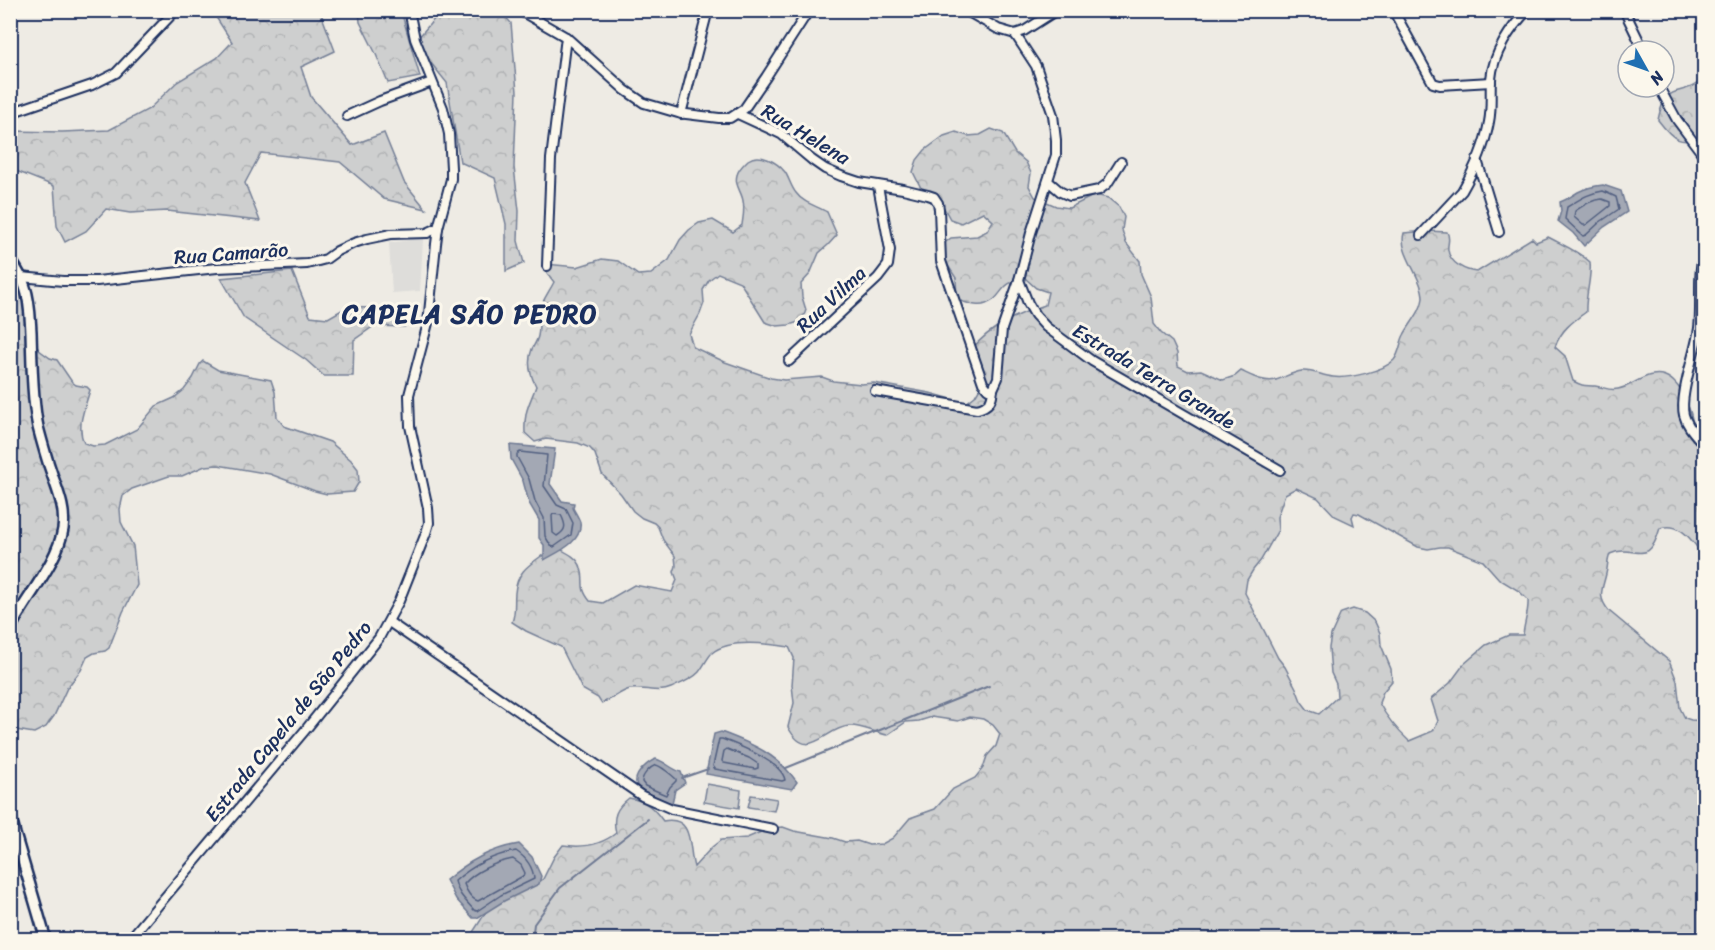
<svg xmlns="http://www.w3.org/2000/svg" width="1715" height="950" viewBox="0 0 1715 950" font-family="Sriracha,sans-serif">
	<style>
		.built { fill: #deddda }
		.green { fill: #cecfcf; stroke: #747f96; stroke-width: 1.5 }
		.forest { fill: url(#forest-crowns); stroke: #747f96; stroke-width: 1.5; fill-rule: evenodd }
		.water { fill: #a3a8b4; stroke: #6d7892; stroke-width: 1.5 }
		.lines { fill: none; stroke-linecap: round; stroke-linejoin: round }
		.shore { stroke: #515f80; stroke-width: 1.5 }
		.stream { stroke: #6d7892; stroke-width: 2 }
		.minor-casing { stroke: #1b2f5e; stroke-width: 12 }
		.tertiary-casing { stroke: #1b2f5e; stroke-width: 14 }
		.minor { stroke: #fbf7ec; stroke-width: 8 }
		.tertiary { stroke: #fbf7ec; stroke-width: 9 }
		.labels { text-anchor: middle; stroke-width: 6; stroke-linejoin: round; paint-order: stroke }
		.street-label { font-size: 20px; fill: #1b2f5e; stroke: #fbf7ec }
		.district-label { font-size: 26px; font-weight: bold; letter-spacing: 1.5px; fill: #1b2f5e; stroke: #fbf7ec }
	</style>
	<defs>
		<pattern id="forest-crowns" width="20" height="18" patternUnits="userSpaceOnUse" patternTransform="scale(1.5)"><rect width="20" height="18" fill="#cecfcf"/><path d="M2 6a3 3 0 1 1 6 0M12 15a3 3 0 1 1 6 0" fill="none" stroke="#b0b2b4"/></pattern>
	</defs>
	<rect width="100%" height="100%" fill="#eeebe4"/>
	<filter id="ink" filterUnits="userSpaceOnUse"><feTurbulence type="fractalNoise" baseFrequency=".0167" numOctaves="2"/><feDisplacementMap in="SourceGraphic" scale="12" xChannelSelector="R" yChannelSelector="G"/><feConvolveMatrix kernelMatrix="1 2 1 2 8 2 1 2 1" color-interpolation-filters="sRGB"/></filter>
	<g filter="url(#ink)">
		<polygon class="built" points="422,238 423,240 420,291 392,293 389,243"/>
		<g class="green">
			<polygon points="707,784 741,790 739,808 704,802"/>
			<polygon points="751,795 777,799 774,811 748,807"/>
		</g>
		<g class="forest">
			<polygon points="212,11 320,11 335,51 301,67 311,97 352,145 384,133 404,182 426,209 384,199 340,162 261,153 245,183 260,221 167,211 130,213 106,209 86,231 65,242 57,226 54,186 11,169 11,131 62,132 109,130 149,109 177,82 217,58 232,42"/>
			<polygon points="359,11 401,11 420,77 388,83 375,52 360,22"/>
			<polygon points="441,11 500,11 511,23 517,92 514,167 519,211 518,241 524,263 506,271 506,224 495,178 460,162 447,83 427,58 418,38"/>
			<path d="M1704,77V137C1680,145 1674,141 1658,120C1666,77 1684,101 1704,77Z"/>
			<path d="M991,129L1003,133L1015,153L1026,162L1031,173L1029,186L1035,197L1056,206L1069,208L1095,195L1108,198L1119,207L1124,217L1122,230L1126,243L1140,261L1141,274L1151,297L1154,324L1161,333L1172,342L1177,353L1178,366L1188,371L1201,370L1223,380L1235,376L1241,371C1252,376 1264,383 1276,380C1285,377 1293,372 1302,371C1312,370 1323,376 1333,377C1348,379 1384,371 1394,360C1400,353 1400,342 1404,335C1410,323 1422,311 1423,298C1423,277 1398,253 1404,233L1427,231L1447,232C1451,239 1447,243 1448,250C1450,264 1466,271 1477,272L1532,238L1536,242L1548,237C1563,245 1578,251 1590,262C1592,279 1585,294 1586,312C1572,322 1561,330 1555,347L1565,356L1573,381C1584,387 1585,385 1595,386C1604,387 1609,391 1618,389C1630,387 1640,377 1652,375C1679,369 1693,412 1694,432L1704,441V556C1692,542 1682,521 1660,528C1648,570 1636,543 1610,554C1607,561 1608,567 1606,574C1602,591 1597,596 1609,611L1669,661L1677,681L1680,708L1685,718L1691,720L1704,721V939L468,940L491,904L534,886L543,879L554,857L563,845C582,848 601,845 616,833C612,817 616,808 629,798C646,801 653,807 663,821C695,815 688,848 694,867L712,847L721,840L747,838L770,828L783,827L794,831L833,838L845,842L857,841L869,845L882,844L893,838L910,818L935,809L953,789L975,778L983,768L987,756L996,746L1000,734L993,725L983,719L970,717L958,721L932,717L919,721L906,722L887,735C875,733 861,725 849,726C824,728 808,764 788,727L794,703L792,685L794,658L789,647C769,644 729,638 712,653C707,658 704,666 699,672C693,679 680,684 671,688C658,694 644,687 630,689C619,692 612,700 601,703L598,698L582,689L561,647L526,631L512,622C516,612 514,603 515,593C517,566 537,562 554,546C563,551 578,556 581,568C586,583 578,586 590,601L603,603L634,585L672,592L677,580L674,572L676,566L675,556L663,540L658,527L654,523L642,518L633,511L621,494L602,474L595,454L590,448L578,443L546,439L535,442L525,433C524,410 529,406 536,386C530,375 527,362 532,349C534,345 537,341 538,336C540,328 538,320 539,313C541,302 549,292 554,282L547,273L546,264L577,267L602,259L618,261L638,275L651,274L669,260L680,240L689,230L699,223L713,220L733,232L742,225C743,217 745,209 743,201C742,192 734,185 737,175C738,169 744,164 748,160C760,152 777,162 785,172C789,178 791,187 796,193C803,203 817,206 827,212L837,235L828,245L819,253L810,274L801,284L802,297L806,310L802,321L789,325L777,326L765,322L740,282L718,273L709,280L703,290L704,303L700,314L689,334L693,347L725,362L771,378L784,380L822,377L833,381L861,384L874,383L930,393L966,403L975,396L981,386L972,349C991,326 1018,314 1045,305L1048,292L1036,288L1026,279C998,281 1004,298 986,304C977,308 966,302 957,300L956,278L943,258L942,245L951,238L977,236L987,231L993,221L983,212L961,223L950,219L944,208L924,194L913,172L917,160L925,150L944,136L956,132L968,136L980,135ZM1296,488L1318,498L1335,516L1354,525L1352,517L1354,513L1359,514L1418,547L1428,549L1440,547H1448L1483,561L1499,579L1519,591L1528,600C1529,611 1524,623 1523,635H1509L1486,645L1464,664L1450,683L1431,699L1438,721L1433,731L1409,741C1397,730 1387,718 1379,703L1383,692L1392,681L1391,669L1381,645L1380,633L1375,622L1365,613L1353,609L1341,613L1331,635L1329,648L1331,673L1336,684L1337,697L1319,714L1308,710L1301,701L1296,688L1285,667L1278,658L1245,593L1247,580L1253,570L1261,560L1278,530L1277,517L1285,494Z"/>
			<path d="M10,253L13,268L28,297L25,319L27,331L39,350L50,358L57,360L72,382L76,385L87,387L90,390C85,408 76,425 84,443L93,446L105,445L137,429L156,406L174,398L184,390L193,378L200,364L203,361L218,370L271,380L275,392L277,417L284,426L330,442L351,460L358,469L359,482L353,492L327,494L315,491L270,474L218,465L205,466L182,476H169L132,489L123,496L120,509L121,522L133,546L137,585L123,612L109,648L105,651L94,653L87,657L81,670L67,688L54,716L46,727L34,733L10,729Z"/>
			<polygon points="292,271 310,316 328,318 347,307 390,309 404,327 374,326 354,340 353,376 324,376 306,360 244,318 221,278"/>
		</g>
		<g class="water">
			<path d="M1603,185L1621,191L1627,212L1604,227L1584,246L1573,233L1558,221L1561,211L1560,202C1567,200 1571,196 1578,192C1586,188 1594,186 1603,185Z"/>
			<path d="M510,445L555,449L550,484L562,501L574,503L573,508C575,512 579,518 580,522C583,542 558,552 544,560V545L539,538V520L529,503L523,481L511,459Z"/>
			<path d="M721,732C753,744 777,754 797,782L792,789L706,774L714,734Z"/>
			<path d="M656,759C666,762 671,769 681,772L685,783L675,790L672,803C664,801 658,798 650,794C638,789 630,783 641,770C646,765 649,761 656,759Z"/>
			<path d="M519,844L532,857L541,876L539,884L504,901L477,918H473L456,899L446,880C469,861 490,849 519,844Z"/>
		</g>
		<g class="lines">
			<g class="shore">
				<path d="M1603,191L1616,197L1619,209L1600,222L1586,235L1583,236L1565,219L1567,207C1579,200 1588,193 1603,191Z"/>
				<path d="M1602,199L1610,202V206L1586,225H1583L1574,217L1575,211C1584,205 1591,200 1602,199Z"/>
				<polygon points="520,452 547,455 544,486 557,505 566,509 573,523 571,535 554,547 551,546 545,536 544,518 535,501 529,479 517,457 517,454"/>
				<path d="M553,514L561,515C566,525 567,530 557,536L553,533L552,516Z"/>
				<path d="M719,739H722C738,745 782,762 785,780L782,781L715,769L713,766Z"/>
				<polygon points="727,749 749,758 758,764 758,768 755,769 724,763 722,761 724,751"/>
				<path d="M656,765C661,766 673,776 676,779V781L670,787L666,795L645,786L642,782C642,775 650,767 656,765Z"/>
				<path d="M516,851C525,857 533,867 534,879L501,895L477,911L474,910C466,901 457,893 455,881C472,866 493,855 516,851Z"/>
				<path d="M513,859L521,865L525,873L523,876L478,901C471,899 466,890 464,884C475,871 496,862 513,859Z"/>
			</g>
			<g class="stream">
				<polyline points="786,768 989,686"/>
				<polyline points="682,778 708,769"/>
				<polyline points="532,940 534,924 560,888 648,819"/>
			</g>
			<g class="minor-casing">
				<g id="minor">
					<polyline points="519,10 566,37 625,90 644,103 678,113 719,118 730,118 744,109 766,77 809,10"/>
					<polyline points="965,10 998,29 1015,34"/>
					<polyline points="1393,10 1433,83 1440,85 1491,82"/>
					<polyline points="1624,10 1644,51"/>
					<polyline points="1015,34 1036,66 1053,115 1056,140 1056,155 1031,233 1019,280 1028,303 1035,315 1046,327 1092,361 1280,470"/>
					<polyline points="1015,34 1024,31 1057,10"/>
					<polyline points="1659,87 1677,120 1704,156"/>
					<polyline points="10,113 92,85 116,73 176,10"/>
					<polyline points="681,114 708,10"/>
					<polyline points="738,114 781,134 812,160 825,169 841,176 859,182 903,189 928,195 934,197 938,203 939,209 941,261 983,383 988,389 993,389 998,378 1002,329 1019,280"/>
					<polyline points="347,116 380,101 432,82"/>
					<polyline points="1477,160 1499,232"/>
					<polyline points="1048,181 1061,192 1070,196 1099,190 1107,184 1121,162"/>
					<path d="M1421,235L1462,191C1474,170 1485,145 1489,122C1492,108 1490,93 1491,79C1493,54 1510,28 1528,10"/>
					<path d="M1704,254C1697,274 1702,305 1699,328C1696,351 1679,395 1684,415C1687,427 1697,436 1704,445"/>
					<polyline points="547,266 551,159 566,37"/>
					<polyline points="10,280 21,277 63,281 97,281 217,268 307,264 326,259 337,251 354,243 367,239 391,234 427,233 438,228"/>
					<polyline points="789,361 878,278 888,265 890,250 878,186"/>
					<path d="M875,391L977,409C989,406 992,401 993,389"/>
					<polyline points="389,622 642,796 672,809 773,829"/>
					<polyline points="129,940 307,728 379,638 399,601 426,533 429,523 428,508 410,426 409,395 428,323 436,244 438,228 451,179 451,168 449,134 443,108 415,39 409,10"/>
				</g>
			</g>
			<g class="tertiary-casing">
				<g id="tertiary">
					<path d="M10,259C16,268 22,277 25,287C30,301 30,317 31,332C32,362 32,399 38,427C42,442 46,457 51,471C57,490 66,508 63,529C58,562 25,599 10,629"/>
					<polyline points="10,814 15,834 46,940"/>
				</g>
			</g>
			<use href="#minor" class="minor"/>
			<use href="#tertiary" class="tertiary"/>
		</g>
	</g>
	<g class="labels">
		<g class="street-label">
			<text transform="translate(806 134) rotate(31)" y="7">Rua Helena</text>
			<text transform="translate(231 253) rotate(-4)" y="7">Rua Camarão</text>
			<text transform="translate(831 299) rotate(-43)" y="7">Rua Vilma</text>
			<text transform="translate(1154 376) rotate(31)" y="7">Estrada Terra Grande</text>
			<text transform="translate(288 721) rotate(-51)" y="7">Estrada Capela de São Pedro</text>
		</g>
		<g class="district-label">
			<text x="470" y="323">CAPELA SÃO PEDRO</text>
		</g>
	</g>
	<rect width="1715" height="950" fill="none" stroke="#fbf7ec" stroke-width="36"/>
	<rect x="18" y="18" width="1679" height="914" fill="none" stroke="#1b2f5e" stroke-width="2" filter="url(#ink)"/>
	<g transform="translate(1646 69) rotate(130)"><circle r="28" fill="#fbf7ec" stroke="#a1a7b3" stroke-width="1.5"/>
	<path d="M0-4.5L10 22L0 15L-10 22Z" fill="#1f6fb2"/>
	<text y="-9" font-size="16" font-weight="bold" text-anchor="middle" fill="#1b2f5e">N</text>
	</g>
</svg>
